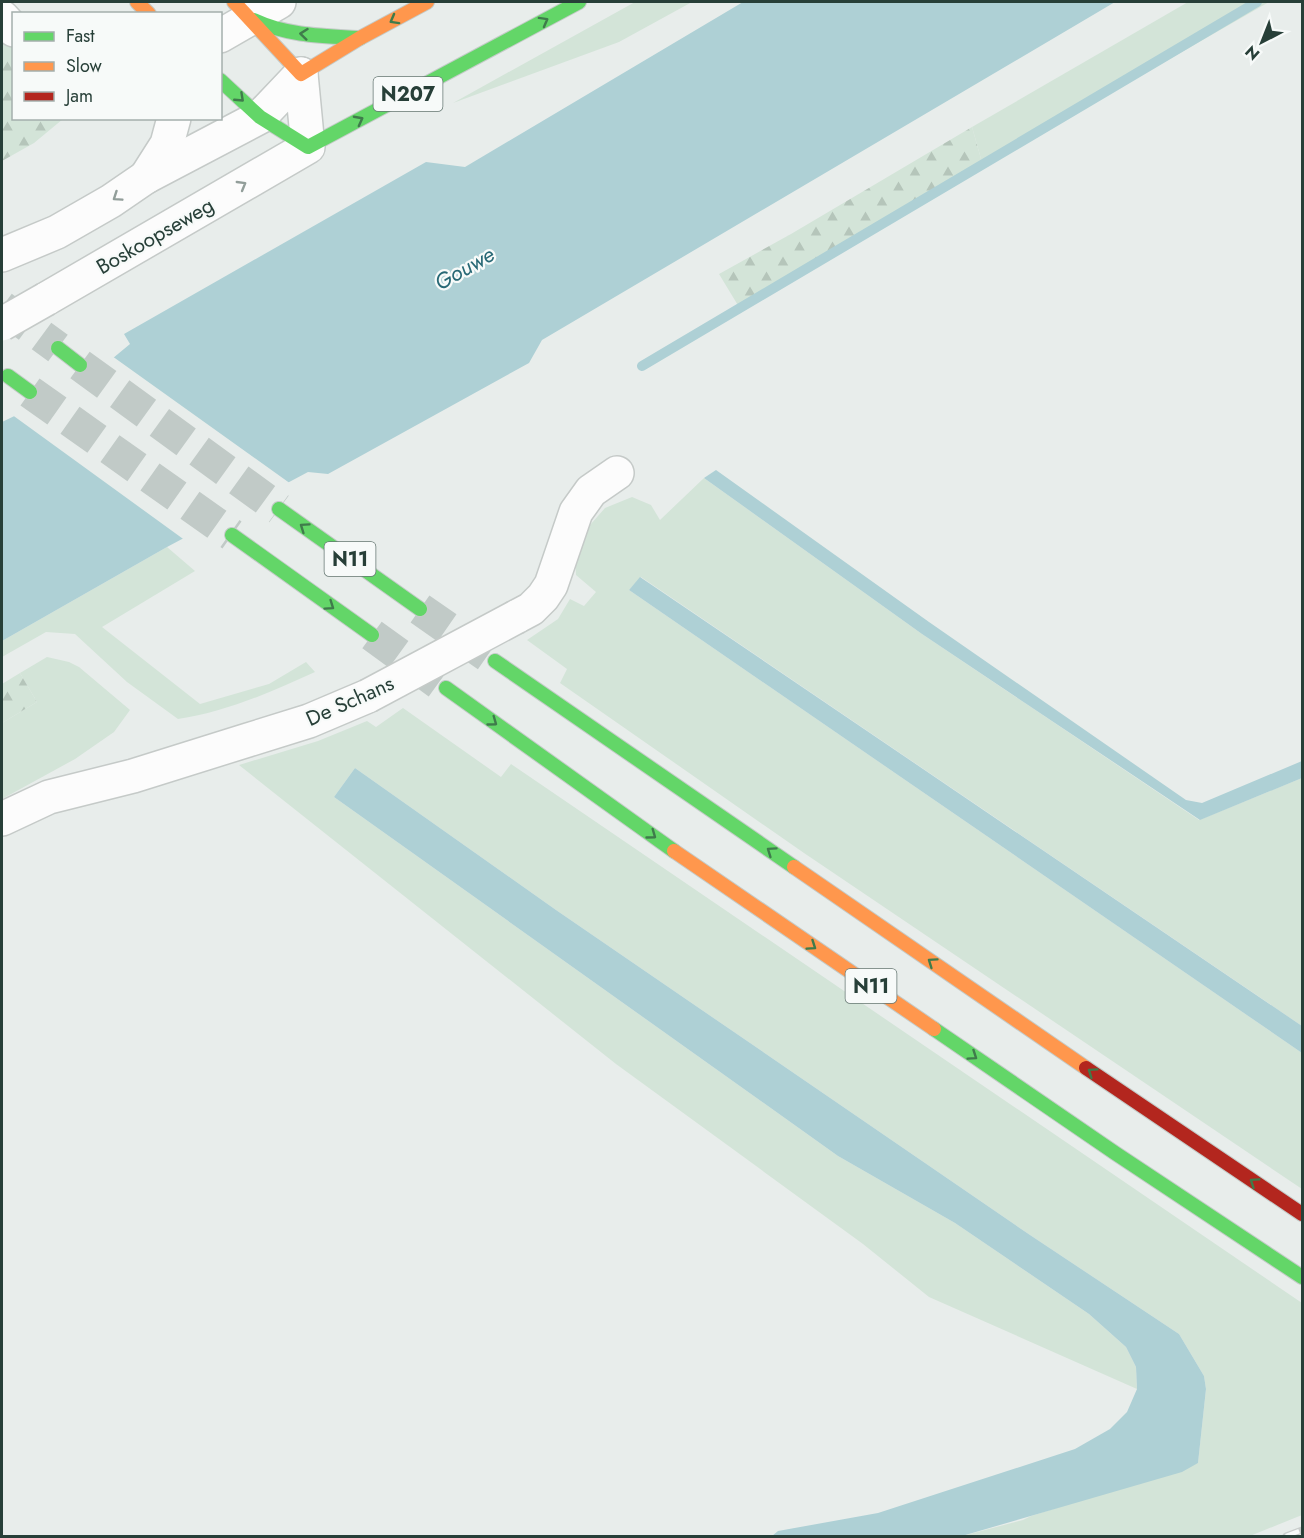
<svg xmlns="http://www.w3.org/2000/svg" width="1304" height="1538" viewBox="0 0 1304 1538" font-family="Jost,sans-serif">
	<style>
		.green { fill: #d3e4d8 }
		.forest { fill: url(#forest-firs) }
		.water { fill: #aed0d5 }
		.pier { fill: #e8edeb }
		.lines { fill: none; stroke-linecap: round; stroke-linejoin: round }
		.stream { stroke: #aed0d5; stroke-width: 10 }
		.highway-tunnel { stroke: #c1cac7; stroke-width: 33; stroke-dasharray: 33 16; stroke-linecap: butt }
		.street-casing { stroke: #c5cac8; stroke-width: 36 }
		.fast-casing { stroke: #c4cbc8; stroke-width: 16 }
		.slow-casing { stroke: #c4cbc8; stroke-width: 16 }
		.jam-casing { stroke: #c4cbc8; stroke-width: 16 }
		.street { stroke: #fcfcfc; stroke-width: 33 }
		.fast { stroke: #63d668; stroke-width: 14 }
		.slow { stroke: #ff974d; stroke-width: 14 }
		.jam { stroke: #b3261e; stroke-width: 14 }
		.rail-casing { stroke: #c9cdcc; stroke-width: 7 }
		.rail { stroke: #f7faf9; stroke-width: 4.5; stroke-dasharray: 14; stroke-linecap: butt }
		.street-bridge-casing { stroke: #c5cac8; stroke-width: 36; stroke-linecap: butt }
		.street-bridge { stroke: #fcfcfc; stroke-width: 33 }
		.oneway { stroke: #3f7b4b }
		.oneway2 { stroke: #929e9a }
		.labels { text-anchor: middle; stroke-width: 4.5; stroke-linejoin: round; paint-order: stroke }
		.shield { fill: #f7faf9; stroke: #657772; stroke-width: 1.5 }
		.shield-label { font-size: 20px; font-weight: bold; fill: #273f38 }
		.street-label { font-size: 21px; fill: #273f38; stroke: #f7faf9 }
		.water-label { font-size: 22px; font-style: italic; fill: #276875; stroke: #f7faf9 }
	</style>
	<defs>
		<pattern id="forest-firs" width="22" height="20" patternUnits="userSpaceOnUse" patternTransform="scale(1.5)"><rect width="22" height="20" fill="#d3e4d8"/><path d="M5 1l3.5 6h-7zM16 11l3.5 6h-7z" fill="#b5c5ba"/></pattern>
	</defs>
	<rect width="100%" height="100%" fill="#e8edeb"/>
	<g class="green">
		<polygon points="635,2 692,2 619,42 453,103"/>
		<polygon points="1188,2 1269,2 983,166 972,127"/>
		<polygon points="704,478 922,634 1199,820 1302,778 1302,1026 641,577 629,590 1302,1053 1302,1189 804,853 560,683 567,669 527,640 558,619 570,599 584,606 596,592 576,575 575,555 583,533 605,508 632,497 651,505 660,520"/>
		<path d="M167,547L195,571L102,627L200,704L269,684L306,662L315,672C271,692 226,712 178,719L127,682L75,634L46,632L2,657V641Z"/>
		<polygon points="47,657 69,662 79,667 130,710 114,732 75,759 2,799 2,723 37,702 20,673"/>
		<polygon points="403,708 501,777 511,764 1302,1303 1302,1515 1250,1536 962,1536 1023,1520 1031,1516 1198,1463 1206,1389 1204,1376 1179,1334 1030,1235 556,910 355,768 334,797 838,1156 955,1223 1089,1314 1126,1347 1136,1367 1137,1389 929,1297 863,1244 616,1064 239,765 318,741 367,721 376,727"/>
	</g>
	<g class="forest">
		<polygon points="2,23 13,35 14,118 63,119 34,143 2,161"/>
		<polygon points="972,127 983,166 739,307 719,274 791,234"/>
		<polygon points="20,673 37,702 2,723 2,684"/>
	</g>
	<g class="water">
		<polygon points="743,2 1115,2 542,340 529,363 328,474 308,472 167,547 2,641 2,422 83,383 130,344 124,334 426,162 465,167"/>
		<polygon points="716,470 929,622 1186,800 1202,803 1302,761 1302,778 1200,820 922,634 704,478"/>
		<polygon points="640,577 1302,1026 1302,1053 629,590"/>
		<polygon points="355,768 556,910 1030,1235 1179,1334 1204,1376 1206,1389 1198,1463 1182,1472 962,1536 772,1536 778,1531 878,1513 1075,1449 1110,1429 1127,1412 1137,1389 1136,1367 1126,1347 1089,1314 955,1223 838,1156 334,797"/>
	</g>
	<polygon class="pier" points="112,356 291,484 186,541 11,414 82,381"/>
	<g class="lines">
		<polyline class="stream" points="642,366 1257,2"/>
		<g class="highway-tunnel">
			<polyline points="2,307 58,348"/>
			<polyline points="80,365 279,509"/>
			<polyline points="30,392 232,535"/>
			<polyline points="420,609 489,657"/>
			<polyline points="372,635 441,685"/>
		</g>
		<g class="street-casing">
			<g id="street">
				<polyline points="2,17 14,30"/>
				<polyline points="220,36 279,2"/>
				<polyline points="146,177 167,144 174,118"/>
				<polyline points="2,255 57,232 111,201 146,177 260,117 301,74"/>
				<polyline points="46,299 308,147 301,74"/>
				<polyline points="516,617 531,609 543,597 551,585 576,512 591,491 617,473"/>
				<polyline points="2,819 49,797 133,776 248,740 309,721 368,696"/>
			</g>
		</g>
		<g class="fast-casing">
			<g id="fast">
				<path d="M254,20C288,36 323,36 360,38"/>
				<polyline points="220,80 260,117 308,147 579,2"/>
				<polyline points="58,348 80,365"/>
				<polyline points="8,376 30,392"/>
				<polyline points="279,509 420,609"/>
				<polyline points="232,535 372,635"/>
				<polyline points="495,661 794,867"/>
				<polyline points="446,688 674,851"/>
				<polyline points="934,1029 1115,1153 1302,1277"/>
			</g>
		</g>
		<g class="slow-casing">
			<g id="slow">
				<polyline points="137,2 149,14"/>
				<polyline points="234,2 301,74 360,38 427,2"/>
				<polyline points="674,851 934,1029"/>
				<polyline points="794,867 1086,1068"/>
			</g>
		</g>
		<g class="jam-casing">
			<polyline id="jam" points="1086,1068 1302,1214"/>
		</g>
		<use href="#street" class="street"/>
		<use href="#fast" class="fast"/>
		<use href="#slow" class="slow"/>
		<use href="#jam" class="jam"/>
		<g class="rail-casing">
			<polyline id="rail" points="1286,1536 1302,1530"/>
		</g>
		<use href="#rail" class="rail"/>
		<g class="street-bridge-casing">
			<g id="street-bridge">
				<polyline points="2,324 46,299"/>
				<polyline points="368,696 516,617"/>
			</g>
		</g>
		<use href="#street-bridge" class="street-bridge"/>
	</g>
	<defs><path id="oneway-chevron" d="M-2-3.5L2.5 0L-2 3.5" fill="none" stroke-width="1.6" stroke-linecap="round" stroke-linejoin="round" transform="scale(1.5)"/></defs>
	<g class="oneway">
		<use href="#oneway-chevron" transform="translate(394 20) rotate(151)"/>
		<use href="#oneway-chevron" transform="translate(544 21) rotate(-29)"/>
		<use href="#oneway-chevron" transform="translate(304 34) rotate(-174)"/>
		<use href="#oneway-chevron" transform="translate(240 98) rotate(43)"/>
		<use href="#oneway-chevron" transform="translate(359 120) rotate(-28)"/>
		<use href="#oneway-chevron" transform="translate(304 527) rotate(-145)"/>
		<use href="#oneway-chevron" transform="translate(330 606) rotate(35)"/>
		<use href="#oneway-chevron" transform="translate(493 722) rotate(36)"/>
		<use href="#oneway-chevron" transform="translate(652 835) rotate(36)"/>
		<use href="#oneway-chevron" transform="translate(771 851) rotate(-145)"/>
		<use href="#oneway-chevron" transform="translate(812 946) rotate(34)"/>
		<use href="#oneway-chevron" transform="translate(932 962) rotate(-145)"/>
		<use href="#oneway-chevron" transform="translate(973 1056) rotate(34)"/>
		<use href="#oneway-chevron" transform="translate(1092 1072) rotate(-145)"/>
		<use href="#oneway-chevron" transform="translate(1254 1182) rotate(-146)"/>
	</g>
	<g class="oneway2">
		<use href="#oneway-chevron" transform="translate(242 185) rotate(-30)"/>
		<use href="#oneway-chevron" transform="translate(117 197) rotate(146)"/>
	</g>
	<g class="labels">
		<g class="shield">
			<rect x="373.5" y="77" width="69" height="34" rx="4.5"/>
			<rect x="324.5" y="542" width="51" height="34" rx="4.5"/>
			<rect x="845.5" y="969" width="51" height="34" rx="4.5"/>
		</g>
		<g class="shield-label">
			<text x="408" y="101">N207</text>
			<text x="350" y="566">N11</text>
			<text x="871" y="993">N11</text>
		</g>
		<g class="street-label">
			<text transform="translate(155 236) rotate(-30)" y="7">Boskoopseweg</text>
			<text transform="translate(350 701) rotate(-24)" y="7">De Schans</text>
		</g>
		<g class="water-label">
			<text transform="translate(464 268) rotate(-30)" y="8">Gouwe</text>
		</g>
	</g>
	<rect width="1304" height="1538" fill="none" stroke="#273f38" stroke-width="6"/>
	<rect x="12" y="12" width="210" height="108" fill="#f7faf9" stroke="#a4afac" stroke-width="1.5"/>
	<rect x="24" y="32" width="30" height="9" fill="#63d668" stroke="#a4afac" stroke-width="1.5"/>
	<text x="66" y="42" font-size="18" fill="#273f38">Fast</text>
	<rect x="24" y="62" width="30" height="9" fill="#ff974d" stroke="#a4afac" stroke-width="1.5"/>
	<text x="66" y="72" font-size="18" fill="#273f38">Slow</text>
	<rect x="24" y="92" width="30" height="9" fill="#b3261e" stroke="#a4afac" stroke-width="1.5"/>
	<text x="66" y="102" font-size="18" fill="#273f38">Jam</text>
	<g transform="translate(1262 42) rotate(222)" stroke="#f7faf9" stroke-width="4.5" paint-order="stroke">
	<path d="M0-4.5L10 22L0 15L-10 22Z" fill="#273f38"/>
	<text y="-9" font-size="16" font-weight="bold" text-anchor="middle" fill="#273f38">N</text>
	</g>
</svg>
